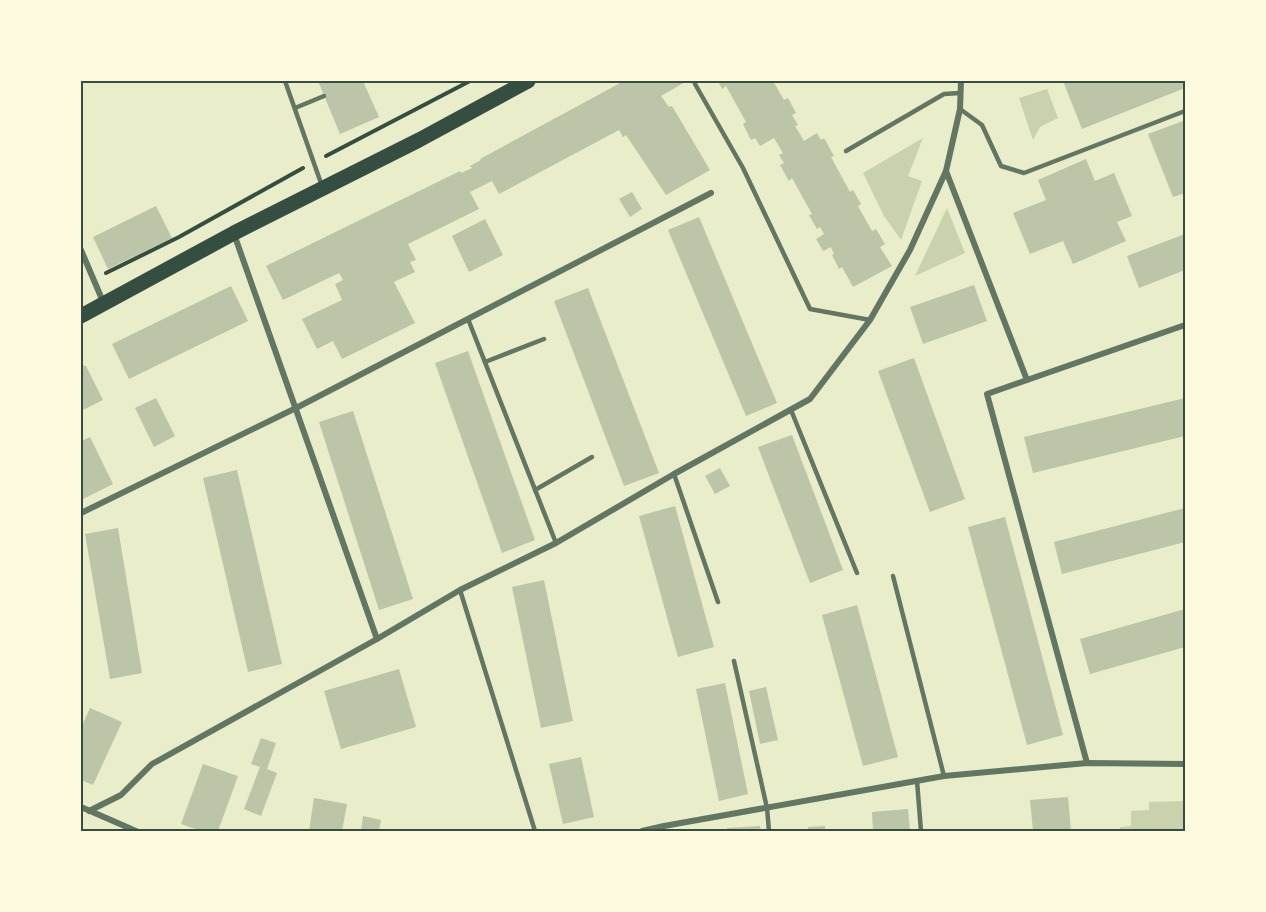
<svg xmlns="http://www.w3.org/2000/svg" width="1266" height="912" viewBox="0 0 1266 912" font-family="Inter,sans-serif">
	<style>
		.green { fill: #cad2ad }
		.building { fill: #bcc5a7 }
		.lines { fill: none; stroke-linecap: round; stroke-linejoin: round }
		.path { stroke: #344e41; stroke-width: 4 }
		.service { stroke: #617663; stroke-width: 4.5 }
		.minor { stroke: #617663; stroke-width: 6 }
		.primary { stroke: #344e41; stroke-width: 15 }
		.neatline { fill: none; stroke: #344e41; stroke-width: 2 }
	</style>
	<rect width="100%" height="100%" fill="#e9edc9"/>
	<g class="green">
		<polygon points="1047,89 1058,118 1040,127 1033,140 1019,98"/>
		<polygon points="923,138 908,176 922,181 901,240 884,216 863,173"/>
		<polygon points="947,208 965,253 915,276"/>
		<polygon points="1185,801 1185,831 1120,831 1120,827 1131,826 1131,811 1149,810 1149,802"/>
	</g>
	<g class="building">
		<polygon points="318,81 363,81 379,117 340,134"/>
		<polygon points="624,81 687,81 661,96 669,107 672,106 710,170 666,195 626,135 623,137 619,130 499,194 492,181 470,192 479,209 408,244 416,260 410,262 415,272 394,282 415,323 342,359 333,341 317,349 302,319 342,300 335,284 343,280 339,273 283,300 266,266 460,171 461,173 472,168 470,166 481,160 480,159"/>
		<polygon points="718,81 773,81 784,100 788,98 796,113 792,115 798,125 795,126 804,141 817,133 821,140 824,138 834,156 831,157 850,192 853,190 861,204 858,206 872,231 876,229 885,244 880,247 892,266 853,287 842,267 839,269 832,255 834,254 831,247 823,251 816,239 824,234 820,227 817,229 809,215 812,214 792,178 789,181 780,165 784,163 779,155 783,153 774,138 760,146 755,138 751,140 743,124 746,122 726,86 722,89"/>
		<polygon points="1063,81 1185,81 1185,88 1082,129"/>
		<polygon points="1183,121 1185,125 1185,193 1173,197 1148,134"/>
		<polygon points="1086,159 1095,181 1114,173 1132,216 1117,222 1126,241 1073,264 1063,241 1030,254 1013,213 1046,200 1038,180"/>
		<polygon points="632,192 642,209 630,217 619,199"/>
		<polygon points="156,206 172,238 108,269 93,237"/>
		<polygon points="699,217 777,403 746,416 668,230"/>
		<polygon points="485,219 503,255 469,272 452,236"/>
		<polygon points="1185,234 1185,270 1139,288 1127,256"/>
		<polygon points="974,285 987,321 923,344 910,307"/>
		<polygon points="231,286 248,321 129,379 112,344"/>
		<polygon points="588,288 659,473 624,486 554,301"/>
		<polygon points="468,351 535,540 502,553 435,363"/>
		<polygon points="914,358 965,499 930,512 878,371"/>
		<polygon points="81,365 86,366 103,400 81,411"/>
		<polygon points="156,398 175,436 154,447 135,408"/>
		<polygon points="1185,398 1185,436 1033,473 1024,437"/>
		<polygon points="353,411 413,599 379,610 319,422"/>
		<polygon points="792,435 843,570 810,583 758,447"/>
		<polygon points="90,437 113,484 81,500 81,441"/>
		<polygon points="720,468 730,486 715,494 705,476"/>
		<polygon points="237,470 282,664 248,672 203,478"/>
		<polygon points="675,506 714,647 678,657 639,516"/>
		<polygon points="1185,508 1185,542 1062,574 1054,542"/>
		<polygon points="1005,517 1063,735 1027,745 968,527"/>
		<polygon points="118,528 142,673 110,679 85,534"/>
		<polygon points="544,580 573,721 541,728 512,587"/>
		<polygon points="857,605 898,757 863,766 822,615"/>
		<polygon points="1185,609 1185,647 1090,674 1080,639"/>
		<polygon points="399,669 416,727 341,749 324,691"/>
		<polygon points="725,683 748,794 719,801 696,689"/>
		<polygon points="766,687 778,740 760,744 749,691"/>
		<polygon points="90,708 122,722 93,785 81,780 81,728"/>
		<polygon points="261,738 276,743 267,769 277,773 261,816 244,809 260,767 251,764"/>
		<polygon points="581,757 594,817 563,824 549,764"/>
		<polygon points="203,764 238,776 218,831 201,831 181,824"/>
		<polygon points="1068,797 1071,831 1033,831 1030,800"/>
		<polygon points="314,798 347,804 342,831 309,831"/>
		<polygon points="908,809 910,831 873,831 872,812"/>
		<polygon points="363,816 381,820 379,831 361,831"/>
		<polygon points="760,826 761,831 727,831 727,828"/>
		<polygon points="825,826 825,831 808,831 808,827"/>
	</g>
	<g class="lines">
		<g class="path">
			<polyline points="326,156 470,81"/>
			<polyline points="106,273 179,237 303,168"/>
		</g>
		<g class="service">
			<polyline points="285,81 322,186"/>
			<polyline points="695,84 743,168 810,309 870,320"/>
			<polyline points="295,108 324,96"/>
			<polyline points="960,109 982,125 1001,166 1024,173 1185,111"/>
			<polyline points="846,151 944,94 960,93"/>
			<polyline points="468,319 556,543"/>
			<polyline points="485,362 544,339"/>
			<polyline points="791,410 857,573"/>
			<polyline points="674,474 718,602"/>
			<polyline points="535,490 592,457"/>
			<polyline points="893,576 944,776"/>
			<polyline points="460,590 535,831"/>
			<polyline points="734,661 767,808 769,831"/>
			<polyline points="917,781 921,831"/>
		</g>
		<g class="minor">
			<polyline points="961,81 960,109 946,171 1027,380 987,394 1087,763"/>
			<polyline points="234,234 377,639"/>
			<polyline points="81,250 104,304"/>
			<polyline points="1027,380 1185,325"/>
			<polyline points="81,513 296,408 711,193"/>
			<polyline points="81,807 136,831"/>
			<polyline points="89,811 121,795 152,764 377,639 460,590 556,543 674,474 810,399 870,320 910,250 946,171"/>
			<polyline points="642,831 664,826 944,776 1087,763 1185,764"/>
		</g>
		<polyline class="primary" points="81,316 234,233 419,140 528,81"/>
	</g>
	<rect width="1266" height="912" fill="none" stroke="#fefae0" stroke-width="165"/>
	<rect x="82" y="82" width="1102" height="748" class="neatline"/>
</svg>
